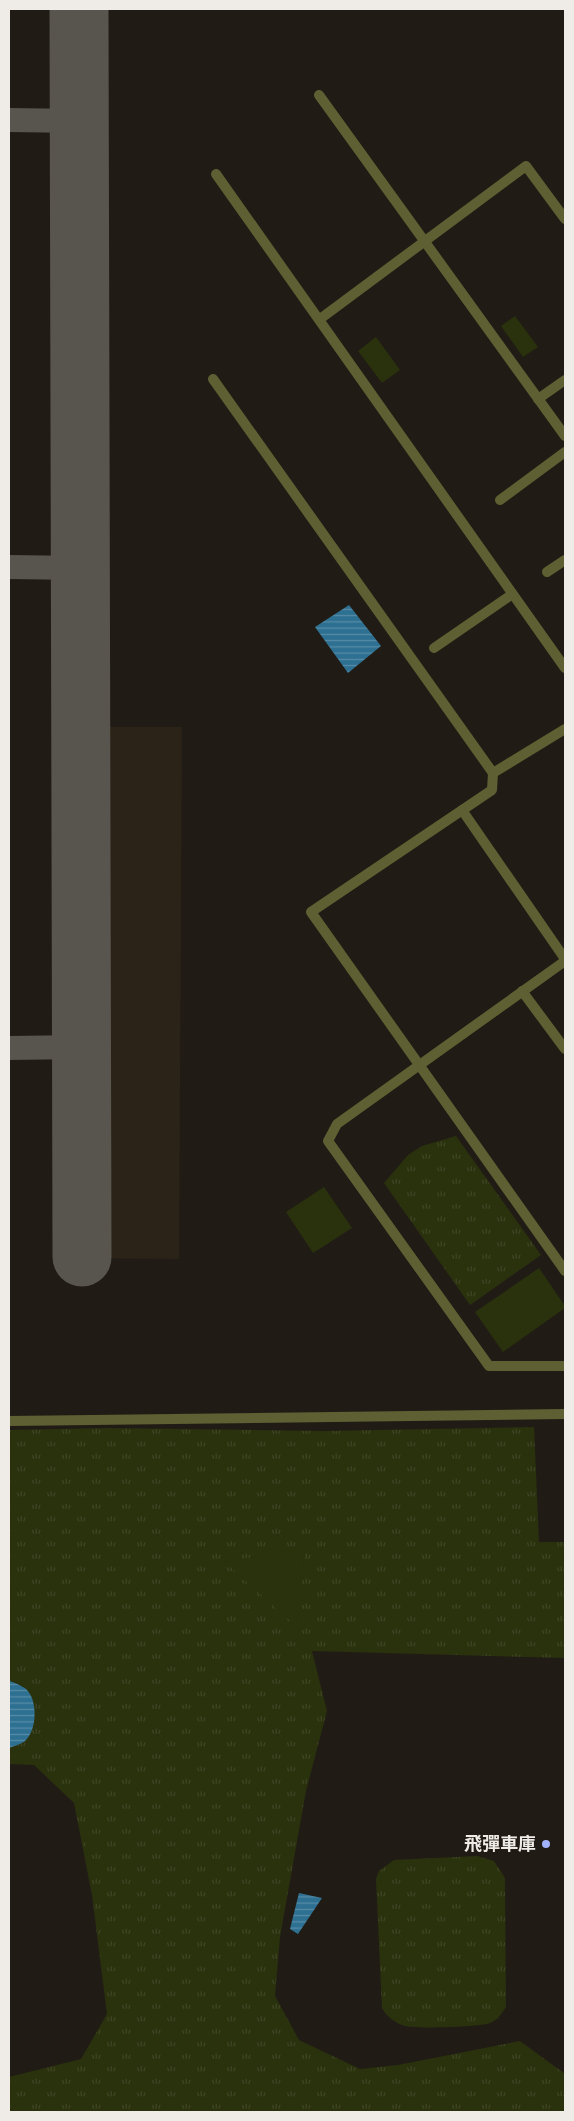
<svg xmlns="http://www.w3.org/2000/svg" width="574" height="2121" viewBox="0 0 574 2121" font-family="'Golos Text','Noto Sans TC',sans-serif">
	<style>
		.built { fill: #2b2317 }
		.grass { fill: url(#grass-tufts) }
		.pitch { fill: #2a310d }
		.water { fill: url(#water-rules) }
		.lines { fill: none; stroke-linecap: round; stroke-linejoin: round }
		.taxiway { stroke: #58544e; stroke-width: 24 }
		.runway { stroke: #58544e; stroke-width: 59 }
		.minor { stroke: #5e5f32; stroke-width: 10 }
		.poi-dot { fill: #a2b2fd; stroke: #201c15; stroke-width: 2 }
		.labels { text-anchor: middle; stroke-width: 5; stroke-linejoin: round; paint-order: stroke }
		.poi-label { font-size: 18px; font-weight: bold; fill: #efebe7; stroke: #201c15; text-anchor: end }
	</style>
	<defs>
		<pattern id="grass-tufts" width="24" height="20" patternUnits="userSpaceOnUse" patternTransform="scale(1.25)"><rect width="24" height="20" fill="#2a310d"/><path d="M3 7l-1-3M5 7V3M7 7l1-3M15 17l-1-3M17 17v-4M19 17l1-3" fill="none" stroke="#3f4524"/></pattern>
		<pattern id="water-rules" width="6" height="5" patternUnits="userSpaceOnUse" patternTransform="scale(1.25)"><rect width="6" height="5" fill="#2e7092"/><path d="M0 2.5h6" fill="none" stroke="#578ba6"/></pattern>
	</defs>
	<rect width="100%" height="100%" fill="#201c15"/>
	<polygon class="built" points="90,727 182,727 179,1259 87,1258"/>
	<g class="grass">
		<polygon points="456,1136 541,1255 470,1305 384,1183 408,1155 422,1146"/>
		<polygon points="534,1427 539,1542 565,1542 565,1658 312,1651 327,1711 306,1791 280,1937 275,1996 299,2040 360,2069 398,2065 520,2041 565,2074 565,2112 9,2112 9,2077 81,2059 107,2014 92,1895 74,1803 34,1765 9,1764 9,1430 107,1428 326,1431"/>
		<path d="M477,1856L494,1861L505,1878L506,2007C502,2013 498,2020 490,2023C481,2027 415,2029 405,2026C395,2023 387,2017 382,2008L376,1879L379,1871L394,1860Z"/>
	</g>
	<g class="pitch">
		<polygon points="515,316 538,347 523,357 501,326"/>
		<polygon points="376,337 400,370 382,383 358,351"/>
		<polygon points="324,1187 352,1228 313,1253 286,1212"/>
		<polygon points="539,1268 565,1306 565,1308 503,1352 475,1312"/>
		<polygon points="305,1550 296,1626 224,1561"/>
	</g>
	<g class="water">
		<polygon points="349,605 381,646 348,673 315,627"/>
		<path d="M9,1681C14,1682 22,1686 26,1689C38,1700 37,1729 26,1740C22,1744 14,1746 9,1748Z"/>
		<polygon points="299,1893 322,1898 298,1934 290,1929"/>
	</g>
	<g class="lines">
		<g class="taxiway">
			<polyline points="9,120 79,121"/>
			<polyline points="9,567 81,568"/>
			<polyline points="9,1048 82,1047"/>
		</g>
		<polyline class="runway" points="79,9 82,1257"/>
		<g class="minor">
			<polyline points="319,95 565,436"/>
			<polyline points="216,174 565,668"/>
			<polyline points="320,319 526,166 565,219"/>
			<polyline points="213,379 493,773"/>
			<polyline points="538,399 565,380"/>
			<polyline points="500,500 565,452"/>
			<polyline points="547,572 565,560"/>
			<polyline points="434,648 511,595"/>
			<polyline points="565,729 493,773 492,790 311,912 565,1271"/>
			<polyline points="462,810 565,959"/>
			<polyline points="565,961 337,1124 328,1141 489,1366 565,1366"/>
			<polyline points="522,991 565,1049"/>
			<polyline points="9,1421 565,1414"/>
		</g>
	</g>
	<circle class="poi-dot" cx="546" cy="1844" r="5"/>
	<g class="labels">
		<g class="poi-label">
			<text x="536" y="1850">飛彈車庫</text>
		</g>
	</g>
	<rect width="574" height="2121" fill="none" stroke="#efebe7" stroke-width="20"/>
</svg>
